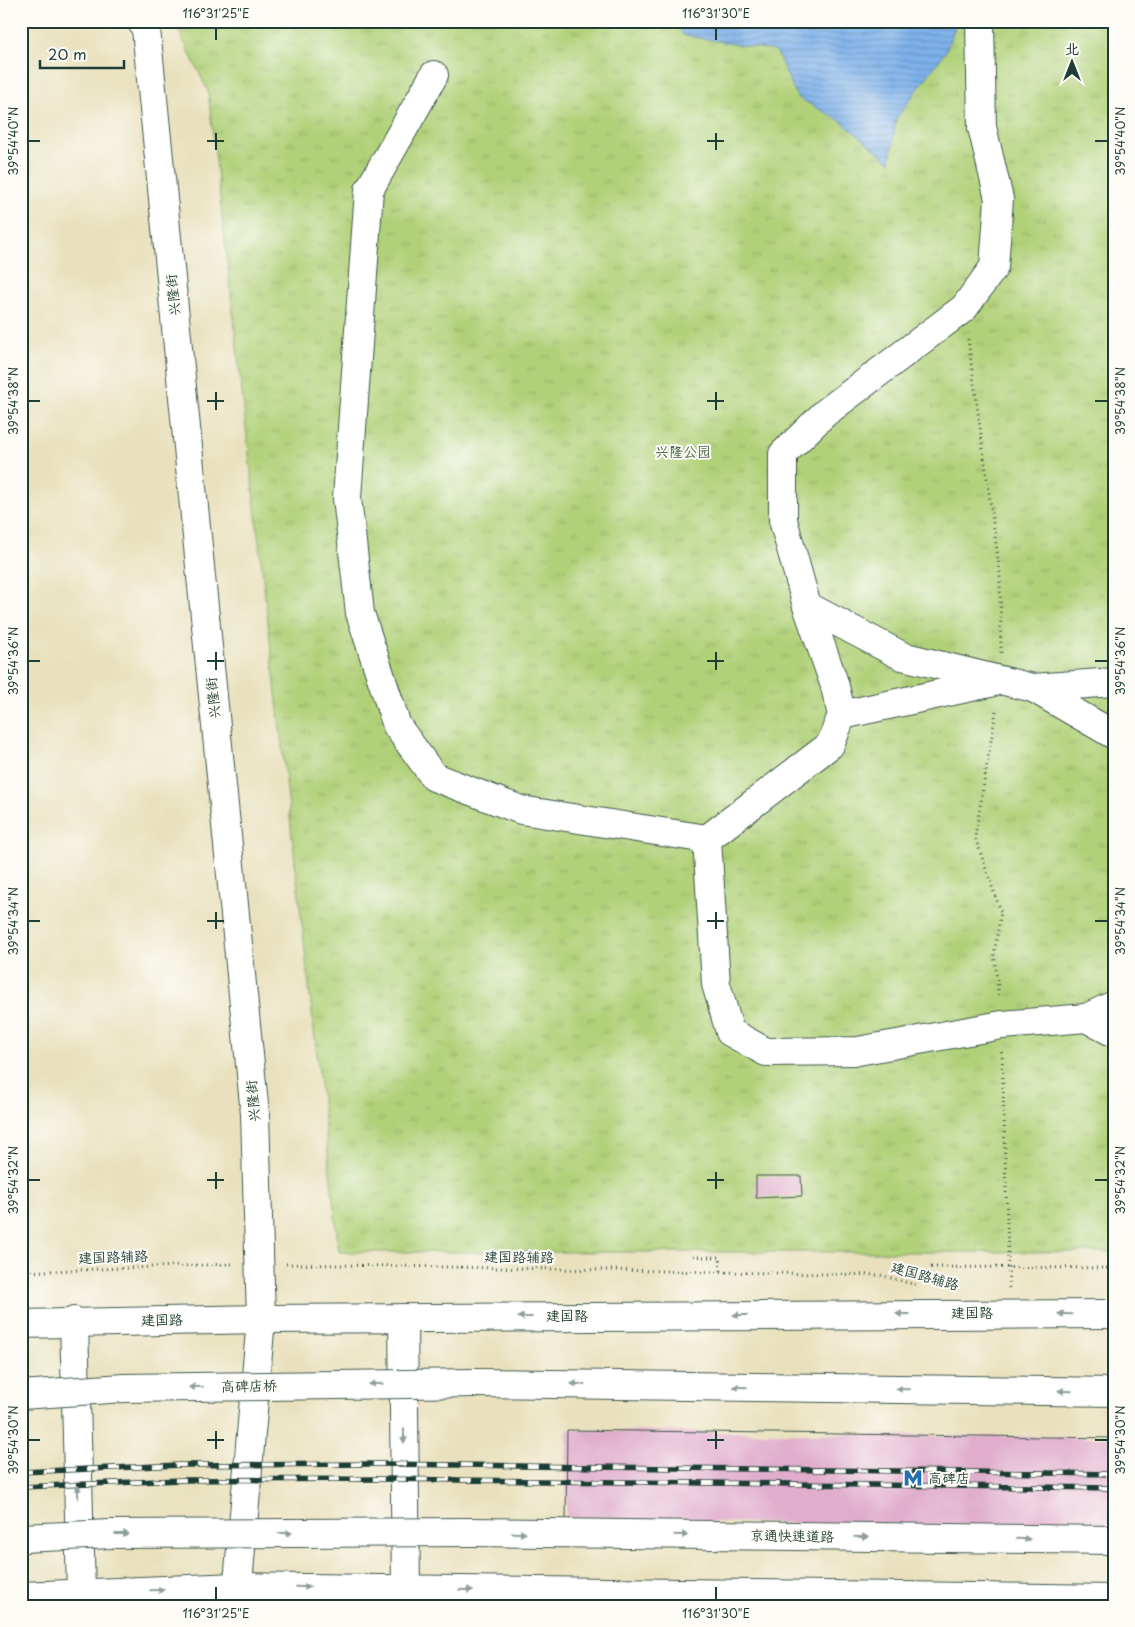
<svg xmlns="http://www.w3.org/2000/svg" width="1135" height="1627" viewBox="0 0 1135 1627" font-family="'Playpen Sans','LXGW WenKai TC',sans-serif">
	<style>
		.park { fill: url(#park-tufts); stroke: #688756 }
		.water { fill: url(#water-rules); stroke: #4e7790 }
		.building { fill: #e0adcc }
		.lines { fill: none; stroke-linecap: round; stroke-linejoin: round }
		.minor-casing { stroke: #3d5649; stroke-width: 30 }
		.major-casing { stroke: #3d5649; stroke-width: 30 }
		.highway-casing { stroke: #3d5649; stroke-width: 30 }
		.path { stroke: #3d5649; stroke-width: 3; stroke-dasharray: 1 4; stroke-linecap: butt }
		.minor { stroke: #fff; stroke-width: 28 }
		.major { stroke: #fff; stroke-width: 28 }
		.highway { stroke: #fff; stroke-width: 28 }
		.rail-casing { stroke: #1f3d34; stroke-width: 5.5 }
		.rail { stroke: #fdfcf7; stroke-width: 4; stroke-dasharray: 11; stroke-linecap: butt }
		.highway-bridge-casing { stroke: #3d5649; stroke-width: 30; stroke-linecap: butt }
		.highway-bridge { stroke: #fff; stroke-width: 28 }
		.oneway { fill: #8f9e9a }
		.ticks { fill: none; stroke: #1f3d34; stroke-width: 2 }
		.labels { text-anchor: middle; stroke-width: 4; stroke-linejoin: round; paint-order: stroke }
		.street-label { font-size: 14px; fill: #1f3d34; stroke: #fdfcf7 }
		.park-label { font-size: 14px; fill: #446245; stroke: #fdfcf7 }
		.poi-label { font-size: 14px; fill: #1f3d34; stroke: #fdfcf7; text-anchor: start }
		.neatline { fill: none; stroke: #1f3d34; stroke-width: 2 }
		.ticks-label { font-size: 12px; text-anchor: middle; fill: #1f3d34 }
	</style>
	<defs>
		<pattern id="park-tufts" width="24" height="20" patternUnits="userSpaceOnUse" patternTransform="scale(1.25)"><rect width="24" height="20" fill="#b1d179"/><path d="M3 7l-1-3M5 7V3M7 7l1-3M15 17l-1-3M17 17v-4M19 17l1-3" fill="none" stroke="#98b469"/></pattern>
		<pattern id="water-rules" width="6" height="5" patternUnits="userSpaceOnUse" patternTransform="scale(1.25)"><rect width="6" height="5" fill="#7eb1eb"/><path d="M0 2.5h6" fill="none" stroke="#6791bf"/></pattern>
	</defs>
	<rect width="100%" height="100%" fill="#fdfcf7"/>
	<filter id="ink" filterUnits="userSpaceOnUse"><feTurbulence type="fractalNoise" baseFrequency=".02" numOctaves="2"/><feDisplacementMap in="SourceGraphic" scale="10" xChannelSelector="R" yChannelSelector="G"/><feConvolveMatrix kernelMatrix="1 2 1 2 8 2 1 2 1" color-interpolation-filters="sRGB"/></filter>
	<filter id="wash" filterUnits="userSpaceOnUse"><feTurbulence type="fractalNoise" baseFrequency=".0096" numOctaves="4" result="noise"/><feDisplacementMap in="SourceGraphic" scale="20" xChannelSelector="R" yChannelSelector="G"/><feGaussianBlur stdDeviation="1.12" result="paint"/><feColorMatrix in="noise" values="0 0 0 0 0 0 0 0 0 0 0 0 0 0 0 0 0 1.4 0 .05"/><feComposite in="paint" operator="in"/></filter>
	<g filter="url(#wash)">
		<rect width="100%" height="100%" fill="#e9e1be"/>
		<polygon class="park" points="174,21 1114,21 1114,1252 339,1252 208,91"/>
		<polygon class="water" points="677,21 957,21 946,51 896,119 890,162 841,121 797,97 776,51 683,35"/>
		<g id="blocks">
			<g class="building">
				<polygon points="756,1176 801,1176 802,1196 756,1198"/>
				<polygon points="567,1430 1114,1438 1114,1528 566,1520"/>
			</g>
		</g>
	</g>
	<g filter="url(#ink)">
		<use href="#blocks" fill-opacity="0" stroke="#3d5649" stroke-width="1"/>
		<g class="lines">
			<g class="minor-casing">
				<g id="minor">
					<polyline points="141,21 146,29 255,1114 261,1319 236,1606"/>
					<polyline points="980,21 982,127 999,199 994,267 964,308 825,413 783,454 783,520 807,606 902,656 1033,688 1114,735"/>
					<polyline points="434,75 369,190 347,498 360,613 397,726 434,777 521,810 707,839"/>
					<polyline points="807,606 834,683 842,715 830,745 707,839 716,984 730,1032 766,1052 858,1051 1002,1025 1086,1018 1114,1005"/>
					<polyline points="1033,688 1114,682"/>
					<polyline points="842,715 994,682"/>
					<polyline points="1086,1018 1114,1033"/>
					<polyline points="403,1318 406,1589"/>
					<polyline points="74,1321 81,1593"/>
				</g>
			</g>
			<g class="major-casing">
				<g id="major">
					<polyline points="21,1324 261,1319 1114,1314"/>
					<polyline points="21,1596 237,1587 1114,1599"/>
				</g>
			</g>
			<g class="highway-casing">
				<g id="highway">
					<polyline points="477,1383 1114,1392"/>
					<polyline points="470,1532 1114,1540"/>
				</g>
			</g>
			<g class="path">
				<polyline points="968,339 1000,573 1001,653"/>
				<polyline points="996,711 975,837 1001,912 994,954 999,998"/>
				<polyline points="1002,1052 1009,1288"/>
				<polyline points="693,1257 720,1257 721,1272"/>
				<polyline points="286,1264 880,1275 916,1285"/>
				<polyline points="931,1267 1114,1268"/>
				<polyline points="21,1272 232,1264"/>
			</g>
			<use href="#minor" class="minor"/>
			<use href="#major" class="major"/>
			<use href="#highway" class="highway"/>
			<g class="rail-casing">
				<g id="rail">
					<polyline points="21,1472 181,1465 381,1464 1114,1474"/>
					<polyline points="21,1487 181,1480 381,1479 1114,1488"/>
				</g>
			</g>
			<use href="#rail" class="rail"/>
			<g class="highway-bridge-casing">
				<g id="highway-bridge">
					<polyline points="21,1395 124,1388 477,1383"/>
					<polyline points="21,1538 111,1534 470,1532"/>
				</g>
			</g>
			<use href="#highway-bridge" class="highway-bridge"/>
		</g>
		<defs><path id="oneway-solid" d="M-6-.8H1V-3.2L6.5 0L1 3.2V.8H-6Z" transform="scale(1.25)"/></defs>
		<g class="oneway">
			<use href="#oneway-solid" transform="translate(903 1314) rotate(180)"/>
			<use href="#oneway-solid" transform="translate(1065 1314) rotate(-179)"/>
			<use href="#oneway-solid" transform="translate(740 1315) rotate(180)"/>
			<use href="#oneway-solid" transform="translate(525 1317) rotate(180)"/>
			<use href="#oneway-solid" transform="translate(376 1384) rotate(179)"/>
			<use href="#oneway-solid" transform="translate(578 1384) rotate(-179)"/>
			<use href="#oneway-solid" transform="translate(196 1387) rotate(179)"/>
			<use href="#oneway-solid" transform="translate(740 1387) rotate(-179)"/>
			<use href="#oneway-solid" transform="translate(903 1389) rotate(-179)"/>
			<use href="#oneway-solid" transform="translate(1065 1391) rotate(-179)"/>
			<use href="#oneway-solid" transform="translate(404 1436) rotate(89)"/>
			<use href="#oneway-solid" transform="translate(78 1492) rotate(-92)"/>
			<use href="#oneway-solid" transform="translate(285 1533)"/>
			<use href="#oneway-solid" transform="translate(519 1533) rotate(1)"/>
			<use href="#oneway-solid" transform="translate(122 1534)"/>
			<use href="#oneway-solid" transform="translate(681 1535) rotate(1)"/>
			<use href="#oneway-solid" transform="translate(861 1537) rotate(1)"/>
			<use href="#oneway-solid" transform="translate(1023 1539) rotate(1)"/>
			<use href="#oneway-solid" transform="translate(303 1587) rotate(1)"/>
			<use href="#oneway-solid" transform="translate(157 1590) rotate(-2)"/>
			<use href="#oneway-solid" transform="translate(466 1590) rotate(1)"/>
		</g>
	</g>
	<path class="ticks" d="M216,28V40M716,28V40M216,133V150M716,133V150M28,141H40M207,141H224M707,141H724M1095,141H1108M216,392V410M716,392V410M28,401H40M207,401H224M707,401H724M1095,401H1108M216,652V670M716,652V670M28,661H40M207,661H224M707,661H724M1095,661H1108M216,912V929M716,912V929M28,921H40M207,921H224M707,921H724M1095,921H1108M216,1172V1189M716,1172V1189M28,1180H40M207,1180H224M707,1180H724M1095,1180H1108M216,1431V1449M716,1431V1449M28,1440H40M207,1440H224M707,1440H724M1095,1440H1108M216,1587V1600M716,1587V1600"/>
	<defs>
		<g id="metro-bare" transform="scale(1.5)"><path d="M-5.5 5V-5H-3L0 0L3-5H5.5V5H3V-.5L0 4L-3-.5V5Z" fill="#1f6fb2" stroke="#fdfcf7" stroke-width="2.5" paint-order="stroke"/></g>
	</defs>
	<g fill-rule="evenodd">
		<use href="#metro-bare" x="913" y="1478"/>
	</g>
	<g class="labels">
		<g class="street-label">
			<text transform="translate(173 295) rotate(-96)" y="5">兴隆街</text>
			<text transform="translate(213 698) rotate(-96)" y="5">兴隆街</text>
			<text transform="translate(253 1101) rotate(-95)" y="5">兴隆街</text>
			<text transform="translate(113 1257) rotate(-2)" y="5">建国路辅路</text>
			<text transform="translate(519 1257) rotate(1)" y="5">建国路辅路</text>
			<text transform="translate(925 1276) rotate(16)" y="5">建国路辅路</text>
			<text x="972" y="1318">建国路</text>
			<text x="567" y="1321">建国路</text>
			<text transform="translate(162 1320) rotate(-1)" y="5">建国路</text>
			<text transform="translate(249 1386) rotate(-1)" y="5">高碑店桥</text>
			<text transform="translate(792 1536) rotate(1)" y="5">京通快速道路</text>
		</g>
		<g class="park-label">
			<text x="683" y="457">兴隆公园</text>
		</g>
		<g class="poi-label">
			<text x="928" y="1483">高碑店</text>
		</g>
	</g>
	<rect width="1135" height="1627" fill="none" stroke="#fdfcf7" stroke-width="55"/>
	<g transform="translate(1072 62)" stroke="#fdfcf7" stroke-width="4" paint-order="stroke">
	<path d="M0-4L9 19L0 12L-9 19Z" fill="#1f3d34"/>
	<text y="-8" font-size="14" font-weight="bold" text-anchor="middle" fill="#1f3d34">北</text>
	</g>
	<path d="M40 60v8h84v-8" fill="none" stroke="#1f3d34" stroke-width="2.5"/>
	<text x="48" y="60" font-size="15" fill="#1f3d34" stroke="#fdfcf7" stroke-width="4" paint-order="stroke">20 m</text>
	<rect x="28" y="28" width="1080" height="1572" class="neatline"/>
	<g class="ticks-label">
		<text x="216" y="18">116°31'25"E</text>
		<text x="716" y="18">116°31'30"E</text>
		<text transform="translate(14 141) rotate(-90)" y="4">39°54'40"N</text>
		<text transform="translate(1121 141) rotate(-90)" y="4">39°54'40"N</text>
		<text transform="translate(14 401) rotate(-90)" y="4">39°54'38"N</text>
		<text transform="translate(1121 401) rotate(-90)" y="4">39°54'38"N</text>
		<text transform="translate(14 661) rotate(-90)" y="4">39°54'36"N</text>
		<text transform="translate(1121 661) rotate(-90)" y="4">39°54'36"N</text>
		<text transform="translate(14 921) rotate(-90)" y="4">39°54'34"N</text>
		<text transform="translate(1121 921) rotate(-90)" y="4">39°54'34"N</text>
		<text transform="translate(14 1180) rotate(-90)" y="4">39°54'32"N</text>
		<text transform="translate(1121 1180) rotate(-90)" y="4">39°54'32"N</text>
		<text transform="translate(14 1440) rotate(-90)" y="4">39°54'30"N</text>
		<text transform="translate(1121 1440) rotate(-90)" y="4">39°54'30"N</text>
		<text x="216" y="1618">116°31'25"E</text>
		<text x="716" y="1618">116°31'30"E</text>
	</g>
</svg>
